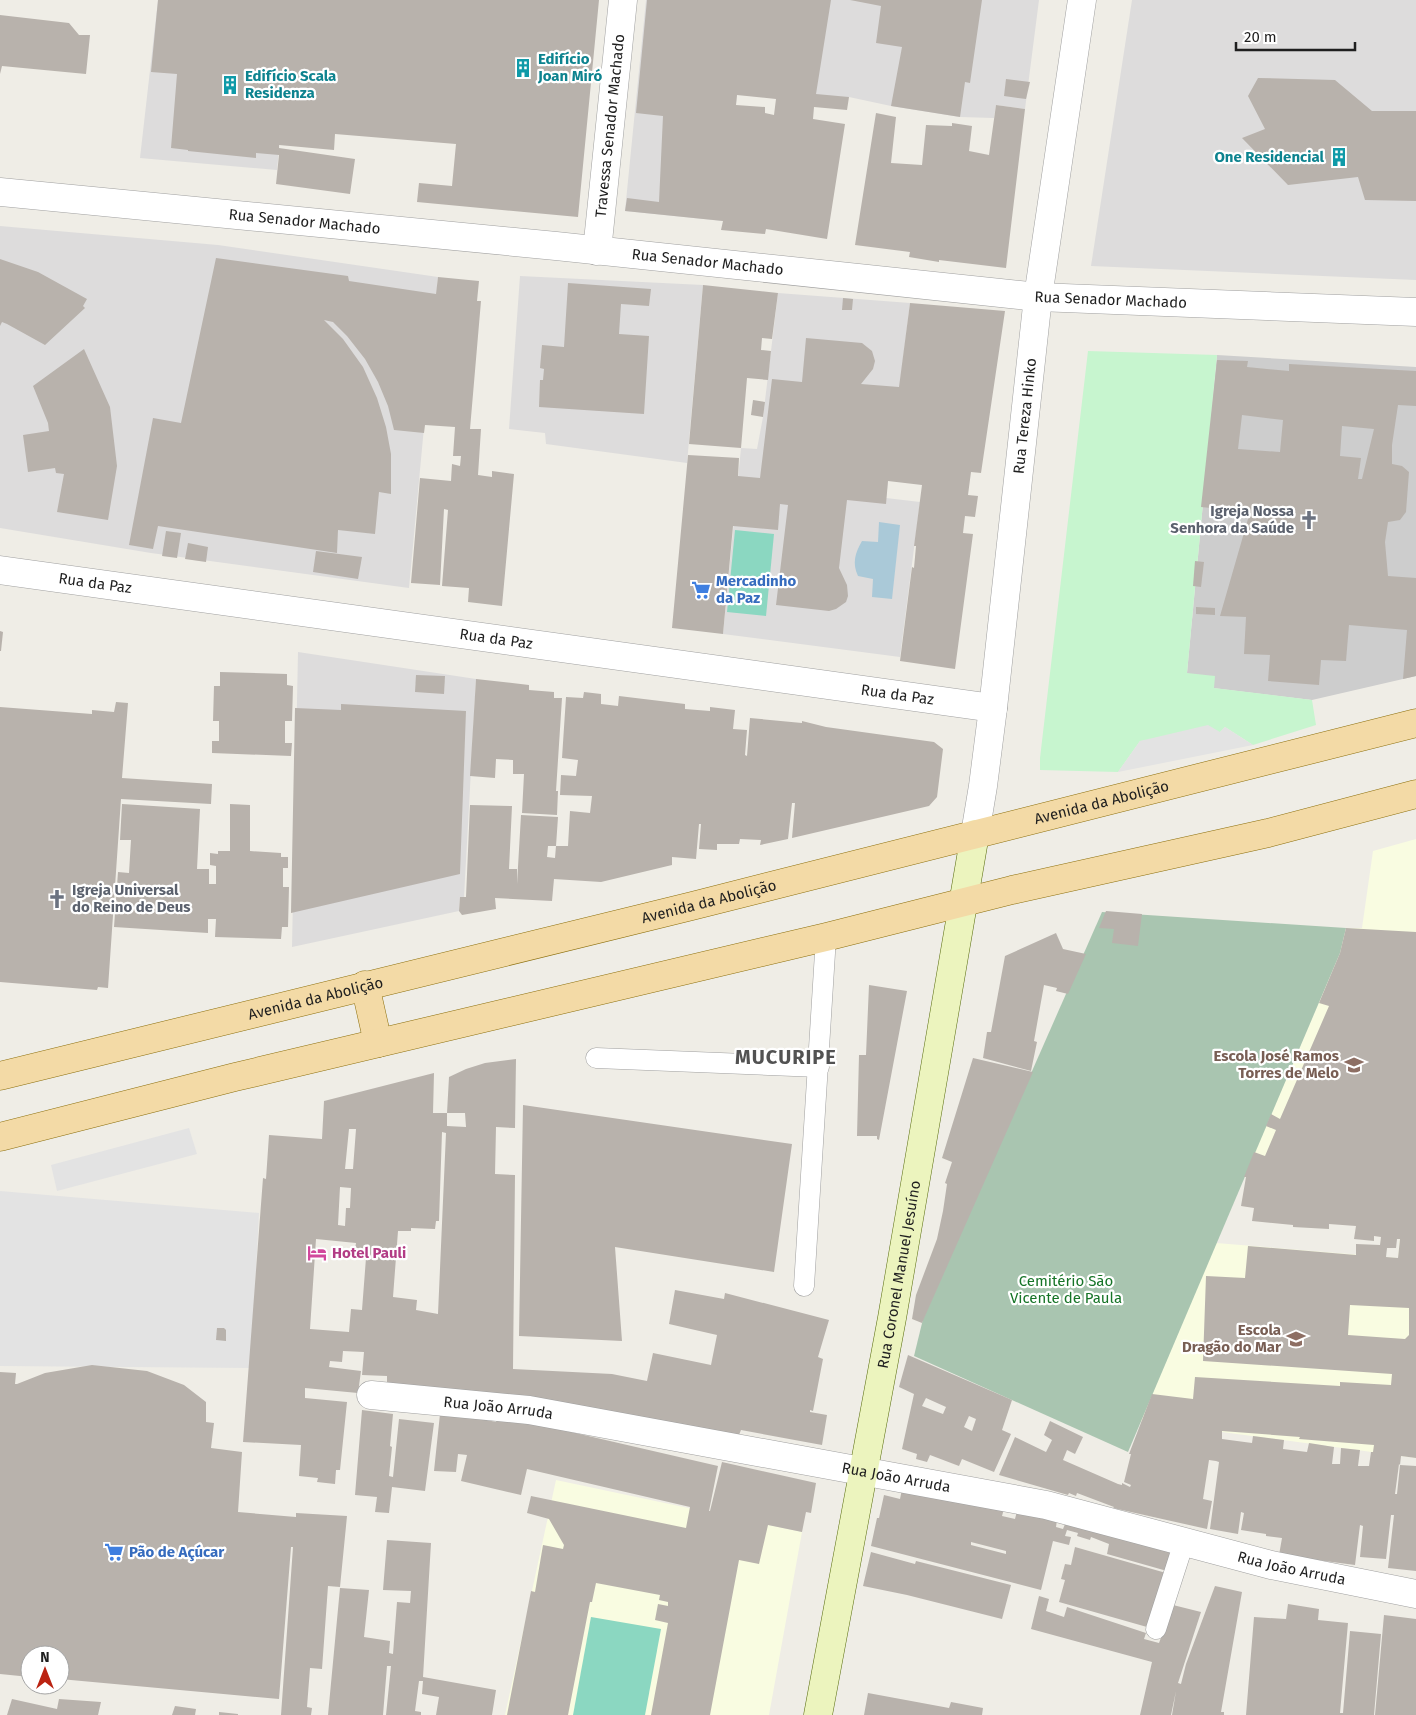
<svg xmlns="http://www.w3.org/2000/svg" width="1416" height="1715" viewBox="0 0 1416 1715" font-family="'Fira Sans',sans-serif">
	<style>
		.residential { fill: #dddcdc }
		.education { fill: #f9fce1 }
		.religious { fill: #cdcdcd }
		.cemetery { fill: #a9c5b0 }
		.park { fill: #c7f5cf }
		.pitch { fill: #8bd7c1 }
		.parking { fill: #e3e3e3 }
		.water { fill: #aac9d8 }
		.building { fill: #b8b2ac; fill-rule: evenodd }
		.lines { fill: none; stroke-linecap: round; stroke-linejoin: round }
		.lane-casing { stroke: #a0a0a0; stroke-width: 21 }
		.street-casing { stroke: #a0a0a0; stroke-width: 29 }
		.secondary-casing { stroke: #596d0f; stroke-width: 29 }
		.primary-casing { stroke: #8c6f0d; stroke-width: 29 }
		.lane { stroke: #fff; stroke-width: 20 }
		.street { stroke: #fff; stroke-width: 28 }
		.secondary { stroke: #ecf4be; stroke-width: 28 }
		.primary { stroke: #f3daa6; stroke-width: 28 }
		.labels { text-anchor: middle; stroke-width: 4.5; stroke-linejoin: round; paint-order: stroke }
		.culture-label { font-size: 15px; font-weight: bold; fill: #0d838f; stroke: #fff; text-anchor: start }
		.street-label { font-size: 15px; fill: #1f1f1f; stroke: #fff }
		.worship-label { font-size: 15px; font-weight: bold; fill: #5b616d; stroke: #fff; text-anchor: end }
		.shop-label { font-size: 15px; font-weight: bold; fill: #366cbe; stroke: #fff; text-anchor: start }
		.education-label { font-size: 15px; font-weight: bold; fill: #785e54; stroke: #fff; text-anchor: end }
		.hotel-label { font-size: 15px; font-weight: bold; fill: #b23c85; stroke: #fff; text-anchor: start }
		.park-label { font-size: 15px; fill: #167427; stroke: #fff }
		.district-label { font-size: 20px; font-weight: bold; letter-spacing: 1px; fill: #525252; stroke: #fff }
	</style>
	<rect width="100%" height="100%" fill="#efede6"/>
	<g class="residential">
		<polygon points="158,0 293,0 277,170 140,158"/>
		<polygon points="646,0 1039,0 1025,109 996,105 994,118 960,117 891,106 849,97 737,95 723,221 625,211"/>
		<polygon points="1132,0 1416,0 1416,280 1091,266"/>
		<polygon points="0,226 218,245 438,277 409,588 151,553 0,528"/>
		<polygon points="520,276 703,285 687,463 546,444 545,433 509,429"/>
		<polygon points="778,293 910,303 886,498 920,502 900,657 723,634 741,448 757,449 763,417"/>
		<polygon points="298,652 476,679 464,897 460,897 459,911 292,947"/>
	</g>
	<g class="education">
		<polygon points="1416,839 1416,1196 1244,1177 1340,953 1346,928 1362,928 1373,851"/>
		<polygon points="1401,1227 1416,1228 1416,1458 1141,1421 1216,1243 1398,1258"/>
		<polygon points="556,1480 802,1532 769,1715 505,1715"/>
	</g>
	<polygon class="religious" points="1217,355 1416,367 1416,676 1312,700 1213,688 1187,673"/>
	<polygon class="cemetery" points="1102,912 1346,928 1340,953 1128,1452 914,1356 923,1319"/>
	<polygon class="park" points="1088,351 1217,355 1187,673 1215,676 1214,688 1312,700 1316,725 1253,745 1225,727 1220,732 1140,741 1118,772 1040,770 1040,758"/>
	<g class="pitch">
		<polygon points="735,530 774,534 766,616 727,612"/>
		<polygon points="591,1617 661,1629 645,1715 573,1715"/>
	</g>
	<g class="parking">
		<polygon points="1208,725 1220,732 1225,727 1253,745 1118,772 1140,741"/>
		<polygon points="189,1128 197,1154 57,1191 51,1165"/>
		<polygon points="0,1191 259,1213 251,1368 0,1366"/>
	</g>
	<path class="water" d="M879,522L900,525L892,599L872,597L873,579L858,576C852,563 855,553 862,541L878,542Z"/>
	<g class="building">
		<polygon points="158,0 599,0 578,217 417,202 419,183 452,186 456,144 335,134 334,150 279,145 279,148 355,159 350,194 276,184 279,155 256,153 256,158 188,151 188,150 171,148 177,74 151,72"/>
		<path d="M647,0H831L816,94L849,97L847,110L814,107L813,119L845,124L827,239L766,229L765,234L721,230L723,221L625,211L627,198L659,202L663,116L636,113ZM737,95L776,99L774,115L765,113V107L736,105Z"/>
		<polygon points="850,0 982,0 970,83 965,82 960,117 891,106 902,47 876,43 881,6"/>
		<polygon points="0,15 69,23 79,35 90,35 86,74 2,66 0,74"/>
		<polygon points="1258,78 1335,80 1372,111 1416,111 1416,201 1365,200 1358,177 1288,185 1242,138 1265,129 1248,96"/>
		<polygon points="1006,79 1030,82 1026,99 1004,96"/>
		<polygon points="996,105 1025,109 1006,268 939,260 939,262 909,257 910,252 855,245 876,113 896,117 891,163 922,165 926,125 952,126 952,123 972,126 969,151 989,155"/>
		<polygon points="216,258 348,276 349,281 436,294 438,277 479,281 477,301 481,301 470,429 481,429 478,475 492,477 492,471 514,474 502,606 468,602 469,588 442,586 448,510 444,509 440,585 411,583 420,478 451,481 452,464 460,466 461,456 453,456 455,427 425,425 424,433 394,430 388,406 378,382 365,359 347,336 333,322 324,320 343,339 363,367 377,398 386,427 391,454 391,494 379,492 375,534 338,530 337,553 158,526 153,549 129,545 153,418 181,423"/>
		<polygon points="0,259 38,272 87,299 83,306 85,308 45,345 7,324 2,322 0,326"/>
		<polygon points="568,283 651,289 649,306 621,304 619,334 649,336 644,414 539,407 540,380 543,380 544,369 540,368 542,345 564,347"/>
		<polygon points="703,285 778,293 772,339 762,338 761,350 771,351 768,380 747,378 741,448 689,444"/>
		<polygon points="843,298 853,299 852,310 842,310"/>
		<polygon points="910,303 1005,311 981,473 971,472 968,495 978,496 975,517 965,516 963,533 973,534 955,669 900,661 912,567 914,568 916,546 914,546 922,485 888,481 886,504 847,500 839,568 847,585 848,596 846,602 836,609 829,611 776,605 788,505 780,504 778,530 733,526 723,634 672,628 688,455 739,458 738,476 760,478 772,379 802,382 806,338 862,343 872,351 875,361 873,369 861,384 899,387"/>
		<polygon points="84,349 110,407 117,466 108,520 57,512 64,474 56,473 55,468 28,472 23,435 49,431 48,423 33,386"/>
		<path d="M1217,360L1248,361L1247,367L1289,371V364L1416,371V406L1398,405L1392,445V464L1402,466L1409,472L1406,512L1400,520L1388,522L1385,542L1388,576L1416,578V676L1403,679L1407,630L1349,625L1346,661L1321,660L1319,685L1268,681L1270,655L1244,654L1246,617L1220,616L1250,512L1201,507ZM1242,415L1283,420L1280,452L1238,449ZM1342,426L1374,429L1362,479H1358L1361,458L1340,456Z"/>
		<polygon points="753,400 765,402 763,417 751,415"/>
		<polygon points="166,531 181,533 177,558 162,556"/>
		<polygon points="188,543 208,547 206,562 185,559"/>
		<polygon points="316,551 362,557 358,579 313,572"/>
		<polygon points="1195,561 1204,562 1201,587 1193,586"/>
		<polygon points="1196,607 1215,608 1215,615 1196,614"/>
		<polygon points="0,631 3,632 1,651 0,651"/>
		<polygon points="220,672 287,674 287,685 293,686 292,721 285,721 285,743 292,743 291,756 212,753 212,741 219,741 219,721 213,721 214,686 220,686"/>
		<polygon points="416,675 445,676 444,694 415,692"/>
		<polygon points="476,679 529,685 529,690 554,692 554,698 562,698 556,791 558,791 557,815 522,813 524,774 513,774 513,760 496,759 495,778 470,776"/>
		<polygon points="584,692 601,694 601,704 618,706 619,696 685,704 685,709 710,711 710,707 735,710 733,729 747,730 745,755 747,756 750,718 802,723 802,721 826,727 934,742 943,749 937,797 929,806 792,838 795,803 792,803 788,839 760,845 761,840 740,839 739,844 717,844 717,850 699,849 701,824 699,824 696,859 672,857 672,865 601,882 554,879 552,901 495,898 496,909 462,915 459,911 460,897 466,897 470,805 512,806 509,869 517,869 517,884 521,815 558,817 556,846 548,846 547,857 555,858 556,846 568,846 570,811 590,813 592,796 560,795 561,775 576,776 578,760 562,758 566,697 583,698"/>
		<polygon points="116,702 128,703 122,778 212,784 211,804 121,799 108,988 98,987 97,990 0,982 0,707 92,714 92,710 114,712"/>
		<polygon points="341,704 466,711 460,874 291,913 295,708 341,710"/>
		<polygon points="122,804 200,809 197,869 209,869 209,884 216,884 216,866 210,865 210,853 218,854 218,851 230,851 230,804 250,805 250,851 281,853 281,857 288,857 288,868 283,868 283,887 289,887 288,927 282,927 281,939 215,937 216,919 208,919 208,933 114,927 118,872 129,873 131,840 120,840"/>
		<polygon points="1106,911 1142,914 1138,946 1112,943 1114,929 1099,928"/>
		<path d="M1346,928L1416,932V1458L1401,1456L1400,1465L1399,1464L1395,1494H1397L1400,1465L1416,1466V1571L1388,1568L1394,1515H1391L1386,1559L1360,1557L1363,1526L1360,1525L1355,1565L1279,1555L1282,1538L1266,1536V1534L1241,1530L1244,1513L1241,1512L1238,1534L1210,1529L1219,1462L1216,1461L1209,1460L1203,1499L1212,1501L1207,1529L1113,1508L1114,1507L1077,1493L1076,1496L1069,1493L1068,1495L999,1475L1015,1437L1046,1452L1052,1440L1044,1435L1050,1421L1083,1437L1075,1454L1067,1450L1063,1460L1118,1484L1122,1485V1483L1130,1487L1131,1485L1124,1482L1131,1454H1129L1152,1394L1193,1399L1195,1377L1340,1386V1382L1391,1385L1392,1374L1203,1361L1206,1276L1245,1278L1248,1246L1356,1255V1244L1380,1245L1381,1237L1374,1236V1241L1354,1239L1356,1226L1329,1224V1229L1293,1227V1225L1252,1221L1254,1208L1241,1206L1246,1177H1244L1254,1152L1265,1156L1276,1130L1266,1126L1271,1114L1280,1119L1329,1006L1319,1003L1340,953ZM1397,1239H1400L1398,1258L1386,1257L1387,1248H1396ZM1350,1305L1409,1308V1335L1405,1339L1348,1335ZM1222,1431L1300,1437L1299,1439L1374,1445L1373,1452H1371L1369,1466H1358L1360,1450L1341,1448L1340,1464H1332L1334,1447L1309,1443L1307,1452L1283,1449L1284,1440L1276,1439L1253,1436L1252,1443L1222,1439Z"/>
		<polygon points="1056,933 1063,949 1086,954 1068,994 1056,991 1057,988 1044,985 1034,1041 1037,1042 1031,1071 983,1058 987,1032 991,1032 1005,956"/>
		<polygon points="869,985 907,991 879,1140 877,1139 877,1136 857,1136 859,1055 866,1055"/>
		<polygon points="973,1058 1033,1072 922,1323 912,1319 916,1295 937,1239 943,1211 947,1184 945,1183 952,1162 942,1158"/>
		<path d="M516,1059L515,1128L496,1127L495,1174L515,1175L513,1369L612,1374L647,1381L653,1353L711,1365L717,1335L669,1324L675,1290L724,1299L725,1293L829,1320L818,1357L823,1359L813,1411L810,1410V1412L827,1415L822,1445L741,1430L739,1435L631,1415L387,1385V1376L362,1375L364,1352L343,1351L342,1362L330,1361L329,1367L361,1371L358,1393L305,1388V1398L347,1402L340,1470H336L335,1484L317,1482L318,1478L299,1476L301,1445L243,1442L263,1178L266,1179L269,1135L322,1139L324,1101L434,1073L433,1113H447V1126L466,1127L465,1113H447L449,1077L466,1069L485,1063ZM349,1129H356L353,1169H345ZM442,1132L446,1133L438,1314L416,1310L417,1300L393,1297L398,1231H411V1228L435,1229L436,1221H439ZM340,1187L351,1188L350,1208H346L345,1226L338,1225ZM316,1239L356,1243L354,1257L366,1258L362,1310L351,1309L349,1332L310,1329Z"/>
		<polygon points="523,1105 792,1144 774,1272 615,1247 622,1341 519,1336"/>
		<polygon points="217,1328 224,1328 226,1330 226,1341 216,1340"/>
		<path d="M908,1355L1012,1400L1002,1430L1011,1434L994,1472L962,1459L959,1466L930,1455L927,1462L916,1459L917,1454L902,1449L914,1394L899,1387ZM926,1398L946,1407L943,1414L922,1406ZM969,1416L976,1419L972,1431L964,1427Z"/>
		<polygon points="92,1365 147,1371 184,1385 206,1402 206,1422 214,1423 211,1448 242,1452 238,1512 296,1517 296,1513 347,1516 340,1587 328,1586 322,1669 310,1668 307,1707 312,1708 311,1715 281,1715 293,1547 291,1547 279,1699 60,1679 60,1655 30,1655 30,1677 0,1674 0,1372 16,1373 15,1384 17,1384 45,1373"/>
		<polygon points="362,1410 393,1414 390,1446 392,1447 389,1476 393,1477 399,1419 434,1423 425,1491 392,1487 389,1513 375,1512 377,1497 355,1495"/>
		<polygon points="440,1414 468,1418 468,1416 496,1422 498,1418 558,1429 718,1466 709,1511 710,1511 722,1462 816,1483 811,1513 806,1512 802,1532 768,1525 759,1564 739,1560 710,1715 651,1715 668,1623 655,1620 658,1604 668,1606 668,1602 659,1600 660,1595 596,1583 592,1602 590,1602 568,1715 507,1715 531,1591 535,1592 543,1545 563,1549 564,1545 549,1519 527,1513 531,1496 686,1528 690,1507 527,1469 521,1495 461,1481 467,1455 458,1454 456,1472 434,1471"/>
		<path d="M902,1489L1005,1505L1002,1516L1015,1519L1018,1507L1057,1520L1056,1527L1063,1529L1067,1519L1175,1547L1167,1571L1107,1554L1109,1544L1091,1537L1090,1540L1077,1536L1078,1533L1067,1530L1065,1536L1071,1537L1069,1545L1053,1541L1041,1590L871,1546L877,1518H879L884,1495L900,1499ZM971,1542L1006,1551V1554L971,1545Z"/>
		<polygon points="387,1540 431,1543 423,1677 496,1690 492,1715 436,1715 439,1697 422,1694 423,1681 419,1681 415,1711 421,1712 421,1715 386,1715 391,1666 387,1666 383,1715 328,1715 340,1588 369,1590 364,1637 390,1641 389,1653 393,1654 397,1602 410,1603 411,1591 383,1590"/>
		<polygon points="1075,1547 1166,1573 1147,1627 1059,1602 1065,1580 1061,1579 1065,1564 1071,1565"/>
		<polygon points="871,1552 915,1564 916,1561 1011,1585 1002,1619 907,1595 863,1586"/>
		<polygon points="1215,1586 1242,1592 1221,1712 1224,1712 1224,1715 1172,1715 1176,1691 1171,1715 1140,1715 1152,1662 1031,1629 1039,1596 1049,1599 1046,1611 1064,1617 1067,1607 1146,1633 1144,1639 1159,1643 1173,1605 1201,1612 1178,1683 1181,1684 1186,1664"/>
		<polygon points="1288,1604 1319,1609 1318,1620 1348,1623 1340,1713 1343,1713 1350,1631 1381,1634 1374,1715 1246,1715 1254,1617 1286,1619"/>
		<polygon points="1384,1615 1416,1619 1416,1715 1375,1715"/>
		<polygon points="868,1693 949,1708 951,1702 983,1708 982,1715 864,1715"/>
		<polygon points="12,1699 57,1709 59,1699 101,1702 98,1715 7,1715"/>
		<polygon points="175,1706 196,1709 195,1715 172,1715"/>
		<polygon points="219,1712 238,1714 238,1715 219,1715"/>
	</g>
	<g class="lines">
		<g class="lane-casing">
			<g id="lane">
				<polyline points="596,1058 819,1067"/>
				<polyline points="804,1286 826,937"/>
				<polyline points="1156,1629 1184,1542"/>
			</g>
		</g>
		<g class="street-casing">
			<g id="street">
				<path id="s1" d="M0,192L556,246L1038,297L1416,312"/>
				<path id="s2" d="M597,251L623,0"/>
				<path id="s3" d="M0,570L993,708"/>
				<path id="s4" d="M975,834L983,786L993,708L1038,297L1082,0"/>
				<path id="s5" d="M371,1395L529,1410L1046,1505L1271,1565L1416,1594"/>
			</g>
		</g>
		<g class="secondary-casing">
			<g id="secondary">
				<path id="s6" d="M818,1715L892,1318L975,834"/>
			</g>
		</g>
		<g class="primary-casing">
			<g id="primary">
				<polyline points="365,985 378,1043"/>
				<path id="s7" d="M0,1076L692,906L1416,723"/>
				<polyline points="0,1137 235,1077 826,937 1012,890 1268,833 1416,794"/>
			</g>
		</g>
		<use href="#lane" class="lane"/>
		<use href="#street" class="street"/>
		<use href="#secondary" class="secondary"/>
		<use href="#primary" class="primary"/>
	</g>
	<defs>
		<g id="building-bare" transform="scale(1.5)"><path d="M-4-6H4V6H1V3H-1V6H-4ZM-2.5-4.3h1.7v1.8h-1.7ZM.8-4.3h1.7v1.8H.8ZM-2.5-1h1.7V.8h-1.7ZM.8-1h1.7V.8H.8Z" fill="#0f9aa8" stroke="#fff" stroke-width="2.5" paint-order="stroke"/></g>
		<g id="church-bare" transform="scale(1.5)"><path d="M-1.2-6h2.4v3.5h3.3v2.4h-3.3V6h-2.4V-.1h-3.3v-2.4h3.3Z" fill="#6b7280" stroke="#fff" stroke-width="2.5" paint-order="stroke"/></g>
		<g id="supermarket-bare" transform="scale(1.5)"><path d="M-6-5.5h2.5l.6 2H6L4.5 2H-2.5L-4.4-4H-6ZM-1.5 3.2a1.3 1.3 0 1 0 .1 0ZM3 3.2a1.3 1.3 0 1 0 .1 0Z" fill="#3f7fe0" stroke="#fff" stroke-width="2.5" paint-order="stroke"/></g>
		<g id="school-bare" transform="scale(1.5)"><path d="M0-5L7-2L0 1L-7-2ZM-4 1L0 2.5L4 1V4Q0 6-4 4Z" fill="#8d6e63" stroke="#fff" stroke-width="2.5" paint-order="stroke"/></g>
		<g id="hotel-bare" transform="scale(1.5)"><path d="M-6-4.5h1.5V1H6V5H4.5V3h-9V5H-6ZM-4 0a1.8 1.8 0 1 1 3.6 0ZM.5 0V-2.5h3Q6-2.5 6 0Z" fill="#d1479c" stroke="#fff" stroke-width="2.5" paint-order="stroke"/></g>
	</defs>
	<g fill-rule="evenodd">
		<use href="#building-bare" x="523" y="68"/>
		<use href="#building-bare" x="230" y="85"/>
		<use href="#building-bare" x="1339" y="157"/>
		<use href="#church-bare" x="1309" y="520"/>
		<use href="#supermarket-bare" x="701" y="590"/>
		<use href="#church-bare" x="57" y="899"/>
		<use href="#school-bare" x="1354" y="1065"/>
		<use href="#hotel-bare" x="317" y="1253"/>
		<use href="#school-bare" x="1296" y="1339"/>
		<use href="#supermarket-bare" x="114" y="1552"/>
	</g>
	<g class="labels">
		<g class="culture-label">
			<text x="538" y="64">Edifício<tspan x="538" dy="17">Joan Miró</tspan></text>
			<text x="245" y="81">Edifício Scala<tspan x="245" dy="17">Residenza</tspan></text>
			<text x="1324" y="162" text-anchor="end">One Residencial</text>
		</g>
		<g class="street-label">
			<text dy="5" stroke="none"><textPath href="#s2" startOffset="126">Travessa Senador Machado</textPath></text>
			<text dy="5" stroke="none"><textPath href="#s1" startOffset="306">Rua Senador Machado</textPath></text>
			<text dy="5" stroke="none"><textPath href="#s1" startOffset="711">Rua Senador Machado</textPath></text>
			<text dy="5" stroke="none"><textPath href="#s1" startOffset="1116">Rua Senador Machado</textPath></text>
			<text dy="5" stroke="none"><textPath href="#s4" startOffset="421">Rua Tereza Hinko</textPath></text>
			<text dy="5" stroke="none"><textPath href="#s3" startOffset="96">Rua da Paz</textPath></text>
			<text dy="5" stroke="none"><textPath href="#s3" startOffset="501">Rua da Paz</textPath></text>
			<text dy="5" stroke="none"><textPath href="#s3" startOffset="906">Rua da Paz</textPath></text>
			<text dy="5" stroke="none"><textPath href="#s7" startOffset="1135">Avenida da Abolição</textPath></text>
			<text dy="5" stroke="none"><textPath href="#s7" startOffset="730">Avenida da Abolição</textPath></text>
			<text dy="5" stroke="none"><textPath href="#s7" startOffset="325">Avenida da Abolição</textPath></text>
			<text dy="5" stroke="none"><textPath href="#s6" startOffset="448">Rua Coronel Manuel Jesuíno</textPath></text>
			<text dy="5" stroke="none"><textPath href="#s5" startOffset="128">Rua João Arruda</textPath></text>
			<text dy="5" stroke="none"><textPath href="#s5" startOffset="532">Rua João Arruda</textPath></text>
			<text dy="5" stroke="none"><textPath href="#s5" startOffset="938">Rua João Arruda</textPath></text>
		</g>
		<g class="worship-label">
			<text x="1294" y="516">Igreja Nossa<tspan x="1294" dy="17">Senhora da Saúde</tspan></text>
			<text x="72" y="895" text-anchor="start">Igreja Universal<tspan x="72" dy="17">do Reino de Deus</tspan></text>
		</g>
		<g class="shop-label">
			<text x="716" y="586">Mercadinho<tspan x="716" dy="17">da Paz</tspan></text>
			<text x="129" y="1557">Pão de Açúcar</text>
		</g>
		<g class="education-label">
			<text x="1339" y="1061">Escola José Ramos<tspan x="1339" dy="17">Torres de Melo</tspan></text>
			<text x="1281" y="1335">Escola<tspan x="1281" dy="17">Dragão do Mar</tspan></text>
		</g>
		<g class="hotel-label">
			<text x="332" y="1258">Hotel Pauli</text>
		</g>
		<g class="park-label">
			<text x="1066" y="1286">Cemitério São<tspan x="1066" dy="17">Vicente de Paula</tspan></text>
		</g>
		<g class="district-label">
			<text x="786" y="1064">MUCURIPE</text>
		</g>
	</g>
	<g transform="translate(45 1670)"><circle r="24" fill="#ffffff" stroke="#a5a5a5"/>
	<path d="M0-4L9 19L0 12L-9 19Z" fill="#bb2312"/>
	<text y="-8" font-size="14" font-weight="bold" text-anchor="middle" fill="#1f1f1f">N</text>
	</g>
	<path d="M1236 42v8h119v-8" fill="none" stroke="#1f1f1f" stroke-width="2.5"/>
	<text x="1244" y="42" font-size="15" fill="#1f1f1f" stroke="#ffffff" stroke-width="4" paint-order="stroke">20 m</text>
</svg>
